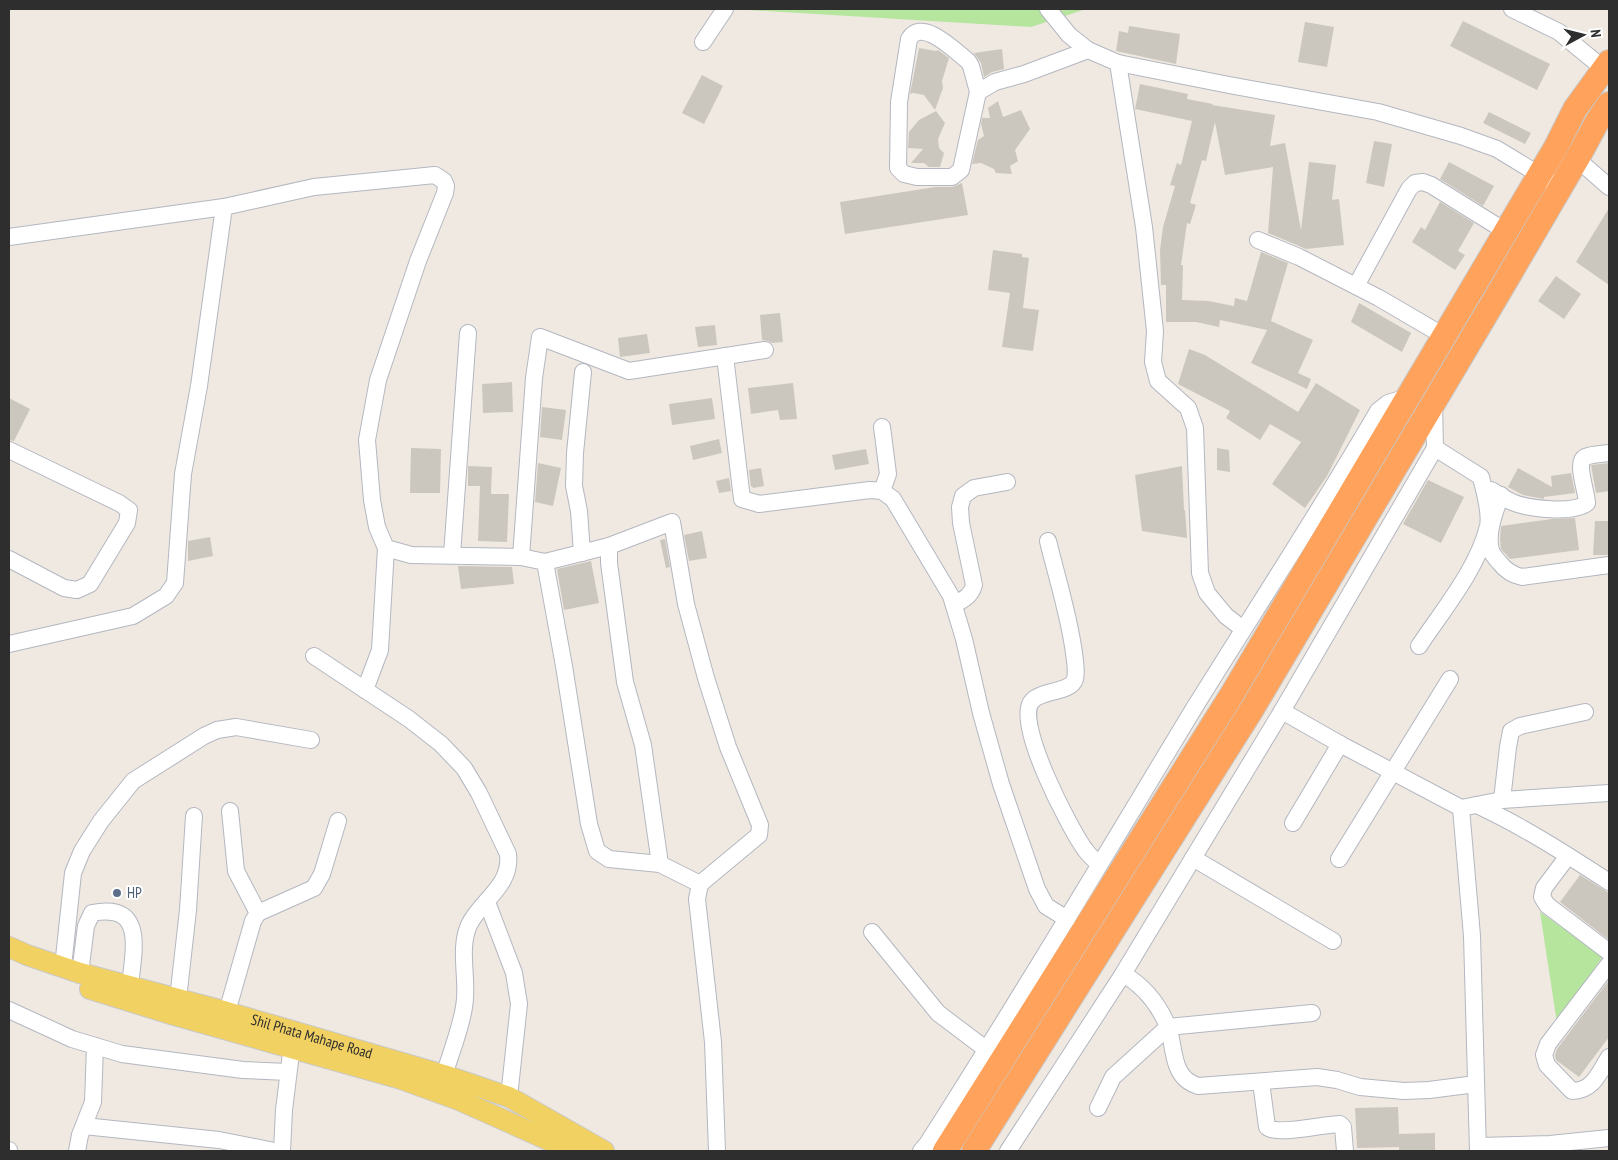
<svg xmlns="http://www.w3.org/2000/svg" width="1618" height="1160" viewBox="0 0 1618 1160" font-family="'PT Sans Narrow',sans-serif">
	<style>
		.green { fill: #b6e59e }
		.building { fill: #cbc7bf }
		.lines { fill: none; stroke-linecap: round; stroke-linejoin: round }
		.minor-casing { stroke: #b4b7c1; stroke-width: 18 }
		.major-casing { stroke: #c9c9c9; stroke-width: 22 }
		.highway-casing { stroke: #c9c9c9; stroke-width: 26 }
		.minor { stroke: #fff; stroke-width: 16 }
		.major { stroke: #f2d163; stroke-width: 20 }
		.highway { stroke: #ffa35c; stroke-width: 24 }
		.service-dot { fill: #5c6f8a; stroke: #fff; stroke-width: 2 }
		.labels { text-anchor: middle; stroke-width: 4; stroke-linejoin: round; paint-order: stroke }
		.service-label { font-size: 15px; fill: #4e5e75; stroke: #fff; text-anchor: start }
		.street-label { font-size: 15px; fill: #2e2e2e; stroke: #fff }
	</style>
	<rect width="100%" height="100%" fill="#efe9e1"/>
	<g class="green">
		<polygon points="732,9 1086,9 1031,27"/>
		<polygon points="1540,912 1603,956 1557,1023"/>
	</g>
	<g class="building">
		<polygon points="1463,21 1550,64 1537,90 1450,46"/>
		<polygon points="1305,22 1334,27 1327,67 1298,62"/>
		<polygon points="1129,26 1180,34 1176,64 1116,51 1119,31 1128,33"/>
		<polygon points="919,48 936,51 938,50 949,58 942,81 943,88 935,110 924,95 913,93 910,94"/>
		<polygon points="1002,49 1004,69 992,72 984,77 981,63 974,53"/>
		<polygon points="702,75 723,86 704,124 682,113"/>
		<polygon points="1140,84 1188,94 1187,99 1213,104 1212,105 1275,115 1270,146 1285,143 1301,230 1309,162 1336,165 1332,200 1339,199 1344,245 1306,249 1268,233 1273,167 1225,175 1215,122 1206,161 1202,160 1190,203 1196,205 1190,224 1187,223 1181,265 1183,265 1182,300 1208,301 1234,306 1235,298 1247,301 1261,252 1288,263 1271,321 1313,340 1298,373 1311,379 1307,389 1251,363 1267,330 1220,320 1219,327 1196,322 1166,322 1166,285 1161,285 1160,250 1163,227 1175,186 1170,185 1177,163 1181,165 1192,121 1135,109"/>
		<polygon points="998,101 1003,117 1021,110 1030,129 1015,150 1018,161 1010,166 1012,174 996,173 994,169 981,163 972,164 978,140 984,136 981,124 982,118 990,118 988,108"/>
		<polygon points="936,111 945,123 938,139 939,148 944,153 940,167 929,167 924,163 911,163 923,149 908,148 909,132 919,120"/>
		<polygon points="1489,112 1531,133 1525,144 1483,123"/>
		<polygon points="1374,141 1392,144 1384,187 1366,183"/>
		<polygon points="1449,162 1494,186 1483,206 1440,179"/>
		<polygon points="962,183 968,215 845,234 840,202 935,187 952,187"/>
		<polygon points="1440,202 1474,223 1458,251 1465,255 1455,270 1412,242 1421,227 1425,230"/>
		<polygon points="1609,208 1609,285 1576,262"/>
		<polygon points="993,250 1022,254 1022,257 1029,258 1023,308 1039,310 1033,351 1002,347 1010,293 988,290"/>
		<polygon points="1556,276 1581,294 1564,319 1538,301"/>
		<polygon points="1359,303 1411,333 1402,352 1351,322"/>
		<polygon points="780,313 783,342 772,343 768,341 762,340 760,315"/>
		<polygon points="715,325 717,345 698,347 695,327"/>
		<polygon points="647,334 650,353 620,357 618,338"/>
		<polygon points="1189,349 1205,355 1298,412 1316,383 1360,410 1327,476 1305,508 1272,484 1301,442 1270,424 1260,440 1226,418 1230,411 1178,384"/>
		<polygon points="512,382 513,412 483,413 482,384"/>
		<polygon points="793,383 797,419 780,420 778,410 751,414 748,388"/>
		<polygon points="9,398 30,409 14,441 9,440"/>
		<polygon points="712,398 715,419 672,425 669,404"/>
		<polygon points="542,407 566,410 562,440 540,437"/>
		<polygon points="719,439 722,453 693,460 690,446"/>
		<polygon points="411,448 441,449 440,493 410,493"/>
		<polygon points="1217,448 1229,450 1230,472 1217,470"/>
		<polygon points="866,449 869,464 835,470 832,455"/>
		<polygon points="538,463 561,468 553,506 535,502"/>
		<polygon points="1609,463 1609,491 1596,493 1591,465"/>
		<polygon points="468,466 492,467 491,494 509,494 507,542 478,541 480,486 468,486"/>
		<polygon points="1182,466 1184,510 1185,510 1187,538 1142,531 1135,475"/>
		<polygon points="761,468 764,486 753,488 752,486 751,487 749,470"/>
		<polygon points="1518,468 1552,487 1551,476 1571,473 1575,493 1544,497 1544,499 1523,495 1508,487"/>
		<polygon points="729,478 731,491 719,493 716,481"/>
		<polygon points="1428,480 1464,497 1441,543 1403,524"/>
		<polygon points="1575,518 1579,550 1510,559 1501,549 1500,539 1501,526 1552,519"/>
		<polygon points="1595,521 1609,521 1609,555 1593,555"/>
		<polygon points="702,531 707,558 689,561 684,535"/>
		<polygon points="210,537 213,556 188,561 188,541"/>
		<polygon points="665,539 670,567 666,568 660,540"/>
		<polygon points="591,561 599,603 564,610 557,569"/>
		<polygon points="458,566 512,567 514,584 461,589"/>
		<polygon points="1580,875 1609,893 1609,940 1560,902"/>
		<polygon points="1609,980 1609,1037 1579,1077 1556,1060 1555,1055 1557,1049"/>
		<polygon points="1398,1107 1399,1134 1435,1133 1435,1151 1399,1151 1399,1147 1357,1148 1355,1108"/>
	</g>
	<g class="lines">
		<g class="minor-casing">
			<g id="minor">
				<polyline points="1048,9 1069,35 1088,50 1118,63 1229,85 1378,112 1461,136 1497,149 1548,180"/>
				<polyline points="1512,9 1559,32 1604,69"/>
				<polyline points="703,42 725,9"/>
				<polyline points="1118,63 1144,227 1155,331 1153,362 1158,381 1188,408 1195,428 1200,573 1207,593 1226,616 1243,629"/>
				<path d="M978,92L971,66L968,61C955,51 922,17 909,39L899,102L898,168L904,174L917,177H952L961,170L978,92L995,82L1024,74L1088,50"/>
				<polyline points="1577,159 1609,187"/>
				<polyline points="9,237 224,207"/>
				<polyline points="1258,240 1299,257 1379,298 1444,336"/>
				<polyline points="1356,286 1409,189 1415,183 1423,182 1431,185 1505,231"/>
				<polyline points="725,356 742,499 759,504 870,490 882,491 893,499 951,596 964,639 981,713 1001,784 1037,889 1046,906 1067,919"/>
				<polyline points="9,450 119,503 129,510 127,523 90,584 77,590 64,588 9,559"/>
				<path d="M1491,490C1498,494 1505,499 1512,502C1528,509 1573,514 1587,503C1587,493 1575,462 1585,457C1592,454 1602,454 1609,453"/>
				<polyline points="882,491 888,474 882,427"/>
				<path d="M1501,495C1495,511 1485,536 1492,553C1494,556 1497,560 1499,562C1505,570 1512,575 1522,577L1609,565"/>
				<path d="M1048,541C1057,578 1069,615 1074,653C1075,661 1077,671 1075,679C1071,693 1041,690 1032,701C1013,721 1071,831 1086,851C1090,856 1095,860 1099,865"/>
				<polyline points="609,546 609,563 625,682 643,745 660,864"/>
				<polyline points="582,553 579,511 574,486 575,453 583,372"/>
				<polyline points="452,555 468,333"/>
				<polyline points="521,557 534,378 540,337 629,371 765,350"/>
				<path d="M954,605C964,599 971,596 974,585L961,523L960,507L963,496L974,488L1007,482"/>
				<polyline points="9,644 133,616 166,596 175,583 183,474 199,386 224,207 314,187 435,175 444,181 446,186 445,193 418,261 378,380 367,440 372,500 377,527 386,548 411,555 521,557 545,562 564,666 589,824 597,851 609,859 660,864 700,884 759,835 760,825 728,747 706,678 686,604 672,522 609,546 545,562"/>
				<path d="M1419,646C1443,610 1478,568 1488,526C1491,512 1484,491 1481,477L1435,448"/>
				<path d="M314,656L409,719L441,744L464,768L479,793L508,854C512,886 481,900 469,925C459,947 467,975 465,998C464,1020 451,1053 444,1075"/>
				<polyline points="365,690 380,650 386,548"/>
				<polyline points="1282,711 1340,744 1461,808 1502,800 1609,793"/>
				<polyline points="1502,800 1508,747 1511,731 1520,726 1585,712"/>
				<path d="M1477,805C1524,827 1566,854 1609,882"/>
				<polyline points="1461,808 1472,936 1478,1151"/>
				<polyline points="230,811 236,871 258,913"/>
				<polyline points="1293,823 1340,744"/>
				<polyline points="1568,856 1544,888 1542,897 1547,905 1609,952"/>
				<polyline points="1193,858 1333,941"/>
				<polyline points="1339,859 1450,679"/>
				<polyline points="700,884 697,899 713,1042 717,1151"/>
				<polyline points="487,902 514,973 519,1004 509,1097"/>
				<polyline points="872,932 938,1013 987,1050"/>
				<path d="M1609,964L1548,1044L1544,1055L1547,1065L1572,1091C1593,1091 1599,1073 1609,1057"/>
				<polyline points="63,967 73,873 82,851 101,821 133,781 204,736 217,730 236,727 311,740"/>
				<path d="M80,973L86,926L92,913C147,902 133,952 130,986"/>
				<path d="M1123,974C1144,986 1159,1005 1168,1027C1174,1043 1172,1070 1188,1081C1191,1083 1195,1085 1198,1086L1317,1077L1337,1080L1360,1087L1404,1091L1429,1090L1476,1084"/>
				<polyline points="178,999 188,910 194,816"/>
				<polyline points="9,1010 72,1039 122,1054 243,1070 288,1072"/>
				<polyline points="227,1012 253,921 258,913 314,888 322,874 338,821"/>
				<path d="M1261,1082L1267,1127C1278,1136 1324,1124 1340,1124L1343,1127L1345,1151"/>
				<polyline points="1098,1108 1113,1077 1168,1027 1312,1013"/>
				<polyline points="84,1126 219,1140 274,1151"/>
				<polyline points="1478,1146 1550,1144 1609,1138"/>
				<polyline points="9,1150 9,1151"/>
				<polyline points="77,1151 80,1135 93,1102 95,1046"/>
				<polyline points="282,1151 284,1110 293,1037"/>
				<path d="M921,1151L927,1144C1020,999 1107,852 1196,705C1257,607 1320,511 1378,411L1388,403L1408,397"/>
				<polyline points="1008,1151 1123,974 1282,711 1435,448 1434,403"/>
			</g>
		</g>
		<g class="major-casing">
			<g id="major">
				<path id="s1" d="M9,947L27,955L80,973L227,1012L444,1075L509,1097L604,1151"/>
				<polyline points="90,989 174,1015 401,1079 459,1100 573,1151"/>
			</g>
		</g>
		<g class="highway-casing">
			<g id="highway">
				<polyline points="945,1151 1231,696 1556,147 1575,109 1609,62"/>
				<polyline points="974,1151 1252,709 1498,294 1577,159 1597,122 1609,104"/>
			</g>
		</g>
		<use href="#minor" class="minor"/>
		<use href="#major" class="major"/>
		<use href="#highway" class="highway"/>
	</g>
	<circle class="service-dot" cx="117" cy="893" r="5"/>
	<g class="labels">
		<g class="service-label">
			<text x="127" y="898">HP</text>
		</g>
		<g class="street-label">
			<text dy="5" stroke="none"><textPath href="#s1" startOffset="316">Shil Phata Mahape Road</textPath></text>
		</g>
	</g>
	<rect width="1618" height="1160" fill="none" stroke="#2e2e2e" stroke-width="20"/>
	<g transform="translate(1583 35) rotate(83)" stroke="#ffffff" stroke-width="4" paint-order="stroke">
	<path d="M0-4L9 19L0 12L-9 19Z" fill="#2e2e2e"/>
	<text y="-8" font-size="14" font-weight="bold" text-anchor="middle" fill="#2e2e2e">N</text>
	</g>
</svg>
